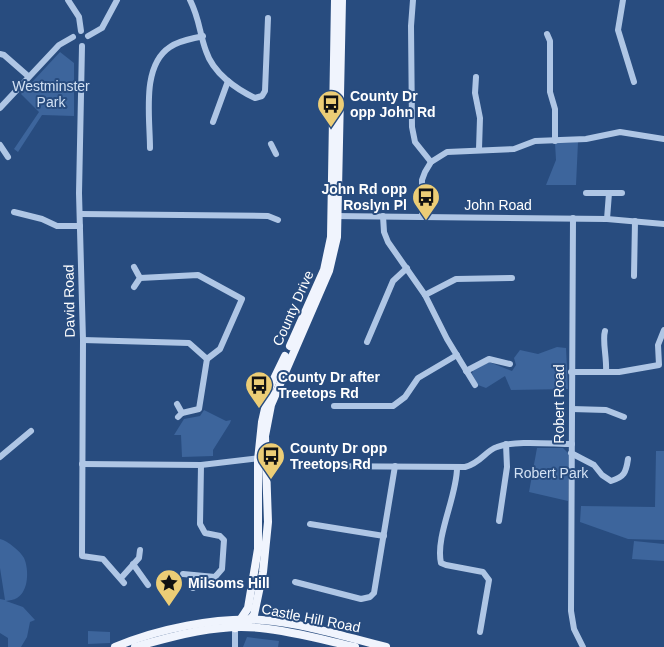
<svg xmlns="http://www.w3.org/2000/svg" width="664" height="647" viewBox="0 0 664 647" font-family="Helvetica,sans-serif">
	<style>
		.green { fill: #3d659c }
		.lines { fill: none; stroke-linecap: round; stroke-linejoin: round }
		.minor { stroke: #afc6e5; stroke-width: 6 }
		.major { stroke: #f0f4fd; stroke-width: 8 }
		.labels { text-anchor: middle; stroke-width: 4; stroke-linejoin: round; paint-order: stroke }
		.park-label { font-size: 14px; fill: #d2e1f4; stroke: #284c7f }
		.poi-label { font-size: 14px; font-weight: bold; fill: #fff; stroke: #284c7f; text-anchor: start }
		.street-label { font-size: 14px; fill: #fff; stroke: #284c7f }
	</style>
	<rect width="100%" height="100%" fill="#284c7f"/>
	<g class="green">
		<polygon points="60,52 74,63 74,116 42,115 18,152 14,149 39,112 21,94"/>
		<polygon points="578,142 576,185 546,185 556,160 555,143"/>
		<polygon points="557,347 566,348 568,389 511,390 505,376 486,388 478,385 472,374 473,370 489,362 512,371 516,365 514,358 520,350 538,354"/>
		<polygon points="204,410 226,421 231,420 230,423 213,450 213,456 182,457 181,435 174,435 184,419 200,416"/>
		<polygon points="537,448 563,448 569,454 568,501 529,492"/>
		<polygon points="656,451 664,451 664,540 628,539 580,522 581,506 655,507"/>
		<path d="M0,539C8,541 20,551 24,558C29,569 29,591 17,598C14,600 9,600 6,601L23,607L35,620L30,622L27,637L21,647H8V638L0,633V599L5,600L0,568Z"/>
		<polygon points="634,541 664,544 664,561 632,559"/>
		<polygon points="88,631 110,632 110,643 88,644"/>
		<polygon points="247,637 279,641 278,647 243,647"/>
	</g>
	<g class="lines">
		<g class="minor">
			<polyline points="68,0 79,17 81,31"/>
			<path d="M190,0C200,20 199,32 206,51C213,73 236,89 255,98L262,96L265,91L268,18"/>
			<polyline points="413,0 411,26 412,127 415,142 431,162"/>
			<polyline points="623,0 618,30 634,82"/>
			<polyline points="547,34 550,41 550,92 555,109 555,141"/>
			<polyline points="88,36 102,28 117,0"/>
			<polyline points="82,46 79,193 83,340 82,556 103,559 124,583"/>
			<polyline points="0,54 4,55 28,76"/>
			<polyline points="476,77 475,93 480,118 479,149"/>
			<polyline points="0,108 59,45 73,37"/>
			<polyline points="213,122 228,81"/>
			<polyline points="271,144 276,154"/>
			<polyline points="0,145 8,157"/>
			<path d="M150,148C150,117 141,66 170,47C180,40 192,39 203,36"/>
			<polyline points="586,193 622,193"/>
			<polyline points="14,212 42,219 57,226 80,226"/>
			<polyline points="80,214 268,216 278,220"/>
			<polyline points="333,216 607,219 664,224"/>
			<polyline points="383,216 384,232 388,242 425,295 447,339 475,385"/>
			<polyline points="422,217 422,180 425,172 431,162 447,152 514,149 535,141 586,139 620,132 664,139"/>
			<polyline points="573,218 571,611 574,629 583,647"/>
			<polyline points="607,219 609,193"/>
			<polyline points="634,276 635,221"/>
			<polyline points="134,287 140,278 134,267"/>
			<polyline points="425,295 456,279 512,278"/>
			<path d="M605,331C602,340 607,358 606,371"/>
			<polyline points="83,340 189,343 207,359 220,349 242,299 198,275 140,278"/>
			<polyline points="367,342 393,281 407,268"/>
			<polyline points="466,371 489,359 510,364"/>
			<polyline points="571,372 619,372 659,365 658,345 664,330"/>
			<polyline points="177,404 182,413 178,417"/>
			<polyline points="334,406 393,406 405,397 418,378 457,355"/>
			<polyline points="572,409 606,410 624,417"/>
			<polyline points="182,413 199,409 207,359"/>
			<path d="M571,453L594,465L602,475L611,481C624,477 626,473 628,459"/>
			<polyline points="0,457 31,431"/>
			<polyline points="82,464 201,465 260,458"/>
			<path d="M302,466L465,467C481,463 485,451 497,447C516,440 551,444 572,444"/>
			<path d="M457,468C457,496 435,537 441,563L446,565L483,572L489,580L480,632"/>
			<polyline points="499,521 507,467 506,444"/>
			<polyline points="310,524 384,536"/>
			<polyline points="133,564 148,585"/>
			<polyline points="183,574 215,577 222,569 224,540 220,536 205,533 200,524 201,465"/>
			<polyline points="193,575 193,588"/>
			<polyline points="121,578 139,558 140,550"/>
			<polyline points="295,582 361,599 370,597 374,593 395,466"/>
			<polyline points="235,647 235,628"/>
		</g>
		<g class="major">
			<polyline points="290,346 324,270 331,237 335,0"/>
			<polyline points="235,628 247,623 254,615 263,572 268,522 265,436 271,405 329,271 337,237 342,0"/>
			<polyline points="235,628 248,608 258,549 258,460 262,422 270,387 285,356"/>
			<path d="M115,647C157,629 216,617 262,620C303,623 345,637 386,647"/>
			<path d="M135,647C173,636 220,623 260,628C292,631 324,640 355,647"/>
		</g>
	</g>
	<defs>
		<g id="bus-pin" transform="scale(1.4375)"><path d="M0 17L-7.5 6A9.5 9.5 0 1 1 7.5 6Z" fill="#eccd76" stroke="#284c7f"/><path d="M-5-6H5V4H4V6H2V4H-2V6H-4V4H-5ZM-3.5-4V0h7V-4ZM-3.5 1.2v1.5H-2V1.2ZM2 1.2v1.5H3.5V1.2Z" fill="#111"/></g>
		<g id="sight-pin" transform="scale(1.4375)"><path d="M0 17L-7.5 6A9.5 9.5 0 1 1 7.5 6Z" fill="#eccd76" stroke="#284c7f"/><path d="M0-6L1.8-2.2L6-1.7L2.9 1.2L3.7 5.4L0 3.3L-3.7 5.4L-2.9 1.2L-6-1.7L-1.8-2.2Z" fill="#111"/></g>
	</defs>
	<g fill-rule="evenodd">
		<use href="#bus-pin" x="331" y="104"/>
		<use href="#bus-pin" x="426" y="197"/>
		<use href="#bus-pin" x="259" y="385"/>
		<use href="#bus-pin" x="271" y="456"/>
		<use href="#sight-pin" x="169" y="583"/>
	</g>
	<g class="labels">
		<g class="park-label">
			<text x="51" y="91">Westminster<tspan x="51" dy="16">Park</tspan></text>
			<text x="551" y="478">Robert Park</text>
		</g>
		<g class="poi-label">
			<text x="350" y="101">County Dr<tspan x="350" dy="16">opp John Rd</tspan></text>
			<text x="407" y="194" text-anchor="end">John Rd opp<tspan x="407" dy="16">Roslyn Pl</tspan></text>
			<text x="278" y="382">County Dr after<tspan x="278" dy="16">Treetops Rd</tspan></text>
			<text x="290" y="453">County Dr opp<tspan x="290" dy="16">Treetops Rd</tspan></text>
			<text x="188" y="588">Milsoms Hill</text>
		</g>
		<g class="street-label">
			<text x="498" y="210">John Road</text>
			<text transform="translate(69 301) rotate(-91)" y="5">David Road</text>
			<text transform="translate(293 308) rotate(-66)" y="5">County Drive</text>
			<text transform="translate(559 404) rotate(-90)" y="5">Robert Road</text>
			<text transform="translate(311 618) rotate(11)" y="5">Castle Hill Road</text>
		</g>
	</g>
</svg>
